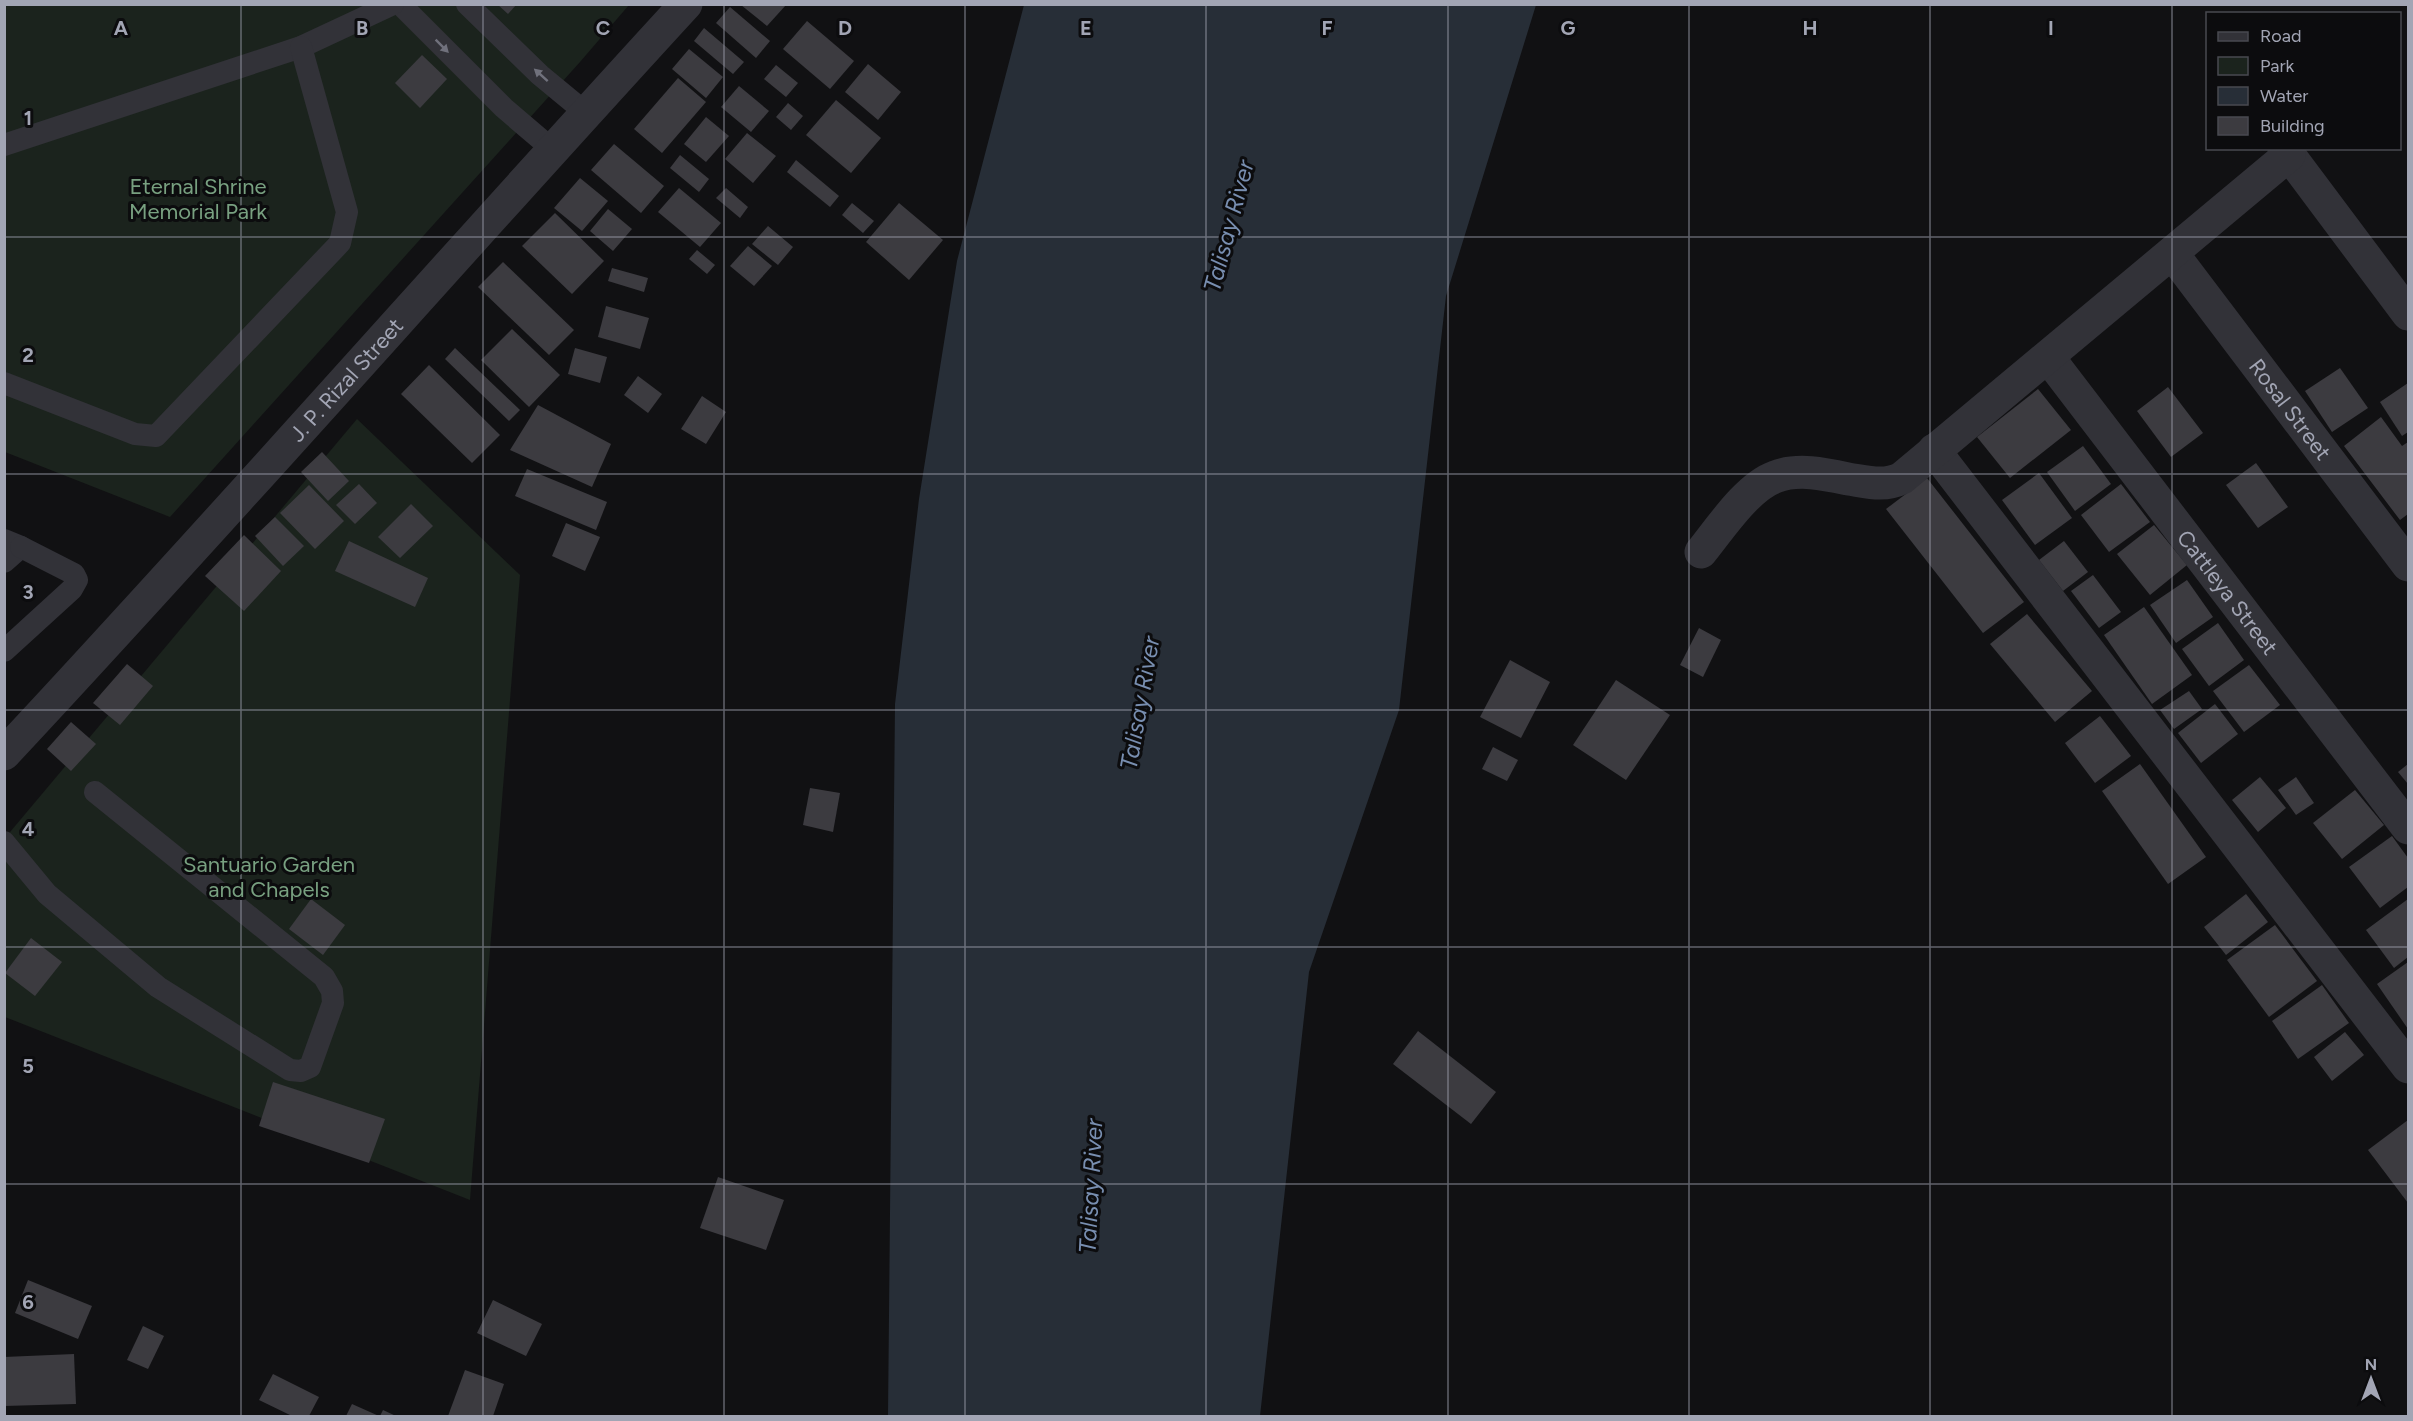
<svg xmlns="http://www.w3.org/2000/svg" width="2413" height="1421" viewBox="0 0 2413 1421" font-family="Figtree,sans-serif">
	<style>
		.green { fill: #1b231d }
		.water { fill: #272e37 }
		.building { fill: #3c3b40 }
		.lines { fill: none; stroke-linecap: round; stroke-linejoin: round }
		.service { stroke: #323238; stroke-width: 22 }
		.minor { stroke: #323238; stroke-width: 33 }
		.tertiary { stroke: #323238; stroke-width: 33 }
		.oneway { fill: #70717c }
		.grid { fill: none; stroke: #a2a5b4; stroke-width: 1.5; stroke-opacity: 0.55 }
		.labels { text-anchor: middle; stroke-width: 6; stroke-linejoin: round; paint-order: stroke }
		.park-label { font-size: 22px; fill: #78a080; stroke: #0c0c0e }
		.street-label { font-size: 22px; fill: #a2a5b4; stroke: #0c0c0e }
		.water-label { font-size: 24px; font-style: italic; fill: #788eb0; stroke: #0c0c0e }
		.grid-label { font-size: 20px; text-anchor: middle; font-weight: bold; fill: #a2a5b4; stroke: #0c0c0e; stroke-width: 6; stroke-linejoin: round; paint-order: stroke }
	</style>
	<rect width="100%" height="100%" fill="#111113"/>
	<g class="green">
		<polygon points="4,5 629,5 580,62 170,517 5,452"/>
		<polygon points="357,419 520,575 470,1200 5,1017 5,838"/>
	</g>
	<polygon class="water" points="1024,5 1536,5 1446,296 1399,710 1309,972 1260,1416 888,1416 895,704 919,499 957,261"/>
	<g class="building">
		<polygon points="497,4 517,4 508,14"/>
		<polygon points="741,5 786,5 767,26"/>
		<polygon points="730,7 770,41 756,58 716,23"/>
		<polygon points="807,21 854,61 830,89 783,49"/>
		<polygon points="704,28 744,62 733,74 694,41"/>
		<polygon points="689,49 723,77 706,98 672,69"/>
		<polygon points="422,55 447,79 420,108 395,83"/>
		<polygon points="868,64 901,92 878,120 845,92"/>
		<polygon points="776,65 798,83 786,97 764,79"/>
		<polygon points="678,78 706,102 662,153 634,129"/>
		<polygon points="739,86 769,111 751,132 721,107"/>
		<polygon points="836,100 881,138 851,173 806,135"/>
		<polygon points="788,103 803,116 791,130 776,117"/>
		<polygon points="706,117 729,136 706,162 684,144"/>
		<polygon points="747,133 776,156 753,183 725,159"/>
		<polygon points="614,144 664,186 641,213 591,170"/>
		<polygon points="680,155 709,179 699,192 670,168"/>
		<polygon points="796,160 839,196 830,207 787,172"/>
		<polygon points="580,178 608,201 582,231 554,208"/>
		<polygon points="679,188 721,223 700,247 658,212"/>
		<polygon points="726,188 748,207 740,218 716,198"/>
		<polygon points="852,203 874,221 863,233 842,215"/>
		<polygon points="899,203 943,240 909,280 866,242"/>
		<polygon points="608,209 632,229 613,251 590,231"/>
		<polygon points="555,213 604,261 572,294 522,246"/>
		<polygon points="768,226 793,247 778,265 752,244"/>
		<polygon points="748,246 772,266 754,286 730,266"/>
		<polygon points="697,250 715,265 707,274 689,259"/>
		<polygon points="503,262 574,330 549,355 478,287"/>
		<polygon points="612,268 648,278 644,292 608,281"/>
		<polygon points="606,306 649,318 640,349 598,337"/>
		<polygon points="512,329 560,375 529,407 481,360"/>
		<polygon points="455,348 520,410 509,421 445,359"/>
		<polygon points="575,348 607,357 600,383 568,374"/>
		<polygon points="429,365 500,435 472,463 401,394"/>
		<polygon points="2340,368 2368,408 2332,432 2305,391"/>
		<polygon points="638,376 662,394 648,413 624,395"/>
		<polygon points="2408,383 2408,432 2402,436 2380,402"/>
		<polygon points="2168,387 2203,433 2171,457 2137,411"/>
		<polygon points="2038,389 2071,430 2010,478 1977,437"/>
		<polygon points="702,396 726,412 706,444 681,429"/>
		<polygon points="538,405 611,444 592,487 510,450"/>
		<polygon points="2381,417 2402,446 2408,442 2408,514 2400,520 2344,446"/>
		<polygon points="2083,446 2111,484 2075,511 2047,472"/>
		<polygon points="322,452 349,481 328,501 301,472"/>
		<polygon points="2256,463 2288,507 2258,528 2226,485"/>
		<polygon points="527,469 607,502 596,530 515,496"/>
		<polygon points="2039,473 2072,518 2035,545 2002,500"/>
		<polygon points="1927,478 2024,602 1983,633 1886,509"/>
		<polygon points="359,484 377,503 355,524 336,505"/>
		<polygon points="2121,484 2150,522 2109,552 2081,515"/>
		<polygon points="309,485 344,521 315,549 280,513"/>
		<polygon points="411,504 433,526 400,558 378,537"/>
		<polygon points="275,517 304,546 283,566 255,536"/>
		<polygon points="566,523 600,537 585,571 552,556"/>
		<polygon points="2154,525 2187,565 2150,595 2117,554"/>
		<polygon points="244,535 281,571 244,611 205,576"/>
		<polygon points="349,541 428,578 415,607 335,571"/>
		<polygon points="2064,541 2088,572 2063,591 2039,560"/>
		<polygon points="2093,575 2121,612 2099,628 2071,591"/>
		<polygon points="2187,580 2213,617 2176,643 2150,605"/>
		<polygon points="2144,607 2192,675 2152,704 2104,635"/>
		<polygon points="2027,614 2092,691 2055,722 1990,644"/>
		<polygon points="2218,623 2244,660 2209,686 2182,649"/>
		<polygon points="1699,628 1721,640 1703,677 1680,665"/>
		<polygon points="1510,660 1550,682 1521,738 1480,717"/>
		<polygon points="127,664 153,686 120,725 93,703"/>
		<polygon points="2249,665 2280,705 2244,732 2213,691"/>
		<polygon points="1616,680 1670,715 1626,780 1573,745"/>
		<polygon points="2189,691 2202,709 2174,729 2160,710"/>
		<polygon points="2215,704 2238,734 2201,763 2178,733"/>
		<polygon points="2100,716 2131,756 2095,783 2065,743"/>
		<polygon points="71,722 96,744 71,771 47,749"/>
		<polygon points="1493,747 1518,760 1507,781 1482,769"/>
		<polygon points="2140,764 2206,857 2168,884 2102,791"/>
		<polygon points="2408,764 2408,784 2398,772"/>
		<polygon points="2260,777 2286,808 2258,832 2232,800"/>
		<polygon points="2296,777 2314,803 2296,815 2278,790"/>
		<polygon points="810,788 840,793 833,832 803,825"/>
		<polygon points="2355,790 2384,825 2342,859 2313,823"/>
		<polygon points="2392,836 2408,858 2408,887 2380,908 2349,867"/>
		<polygon points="2246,894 2268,922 2226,955 2204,927"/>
		<polygon points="311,899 345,925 323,955 289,929"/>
		<polygon points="2408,899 2408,957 2394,968 2366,930"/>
		<polygon points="2275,925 2317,981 2269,1017 2227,960"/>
		<polygon points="31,938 62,962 35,996 5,973"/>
		<polygon points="2408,962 2408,1029 2377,984"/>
		<polygon points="2322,985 2349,1023 2298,1059 2272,1021"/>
		<polygon points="1418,1031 1496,1092 1471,1124 1393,1064"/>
		<polygon points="2345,1032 2364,1055 2332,1081 2314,1057"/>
		<polygon points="273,1082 385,1119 369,1163 259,1126"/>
		<polygon points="2408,1120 2408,1203 2368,1150"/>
		<polygon points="718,1177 784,1200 766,1250 700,1228"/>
		<polygon points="28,1280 92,1306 78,1339 15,1313"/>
		<polygon points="493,1300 542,1324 526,1356 477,1333"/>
		<polygon points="143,1326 164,1336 148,1369 127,1360"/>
		<polygon points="74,1354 76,1404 4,1406 4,1357"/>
		<polygon points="465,1370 504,1384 493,1416 448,1416"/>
		<polygon points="273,1374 319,1397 309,1416 292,1416 259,1400"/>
		<polygon points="352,1404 379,1416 346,1416"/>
		<polygon points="383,1410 396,1416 380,1416"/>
	</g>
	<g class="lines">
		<g class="service">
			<polyline points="400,4 504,108 552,149"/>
			<polyline points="467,4 540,75 586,113"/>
			<polyline points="4,145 301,47 393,4"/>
			<polyline points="4,383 135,434 156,436 340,243 347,212 301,47"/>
			<polyline points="4,540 21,547 4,562"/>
			<polyline points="4,651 72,589 77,580 74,574 21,547"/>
			<polyline points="4,842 47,894 158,987 290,1070 301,1071 310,1067 333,1003 332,991 324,977 95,792"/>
		</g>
		<g class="minor">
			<polyline points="2284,148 2408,314"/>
			<path id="s1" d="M2172,253L2408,565"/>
			<path id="s2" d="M2048,357L2408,828"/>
			<polyline points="1934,450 2408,1067"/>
			<path d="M1701,552C1719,530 1747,487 1775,477C1798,468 1825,474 1848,479C1868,482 1884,487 1902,478L2289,155"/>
		</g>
		<path class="tertiary" id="s3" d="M4,754C235,507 457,253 686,4"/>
	</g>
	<defs><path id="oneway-solid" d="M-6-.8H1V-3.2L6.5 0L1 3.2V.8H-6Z" transform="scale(1.5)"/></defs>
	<g class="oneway">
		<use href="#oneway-solid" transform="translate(442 46) rotate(45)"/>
		<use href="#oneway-solid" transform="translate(541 75) rotate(-138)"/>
	</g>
	<path class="grid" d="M241,4V1416M483,4V1416M724,4V1416M965,4V1416M1206,4V1416M1448,4V1416M1689,4V1416M1930,4V1416M2172,4V1416M4,237H2408M4,474H2408M4,710H2408M4,947H2408M4,1184H2408"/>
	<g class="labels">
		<g class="park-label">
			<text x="198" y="194">Eternal Shrine<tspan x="198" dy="25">Memorial Park</tspan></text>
			<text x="269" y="872">Santuario Garden<tspan x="269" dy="25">and Chapels</tspan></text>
		</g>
		<g class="street-label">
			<text dy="8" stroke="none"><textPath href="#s3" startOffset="507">J. P. Rizal Street</textPath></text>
			<text dy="8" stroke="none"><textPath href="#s1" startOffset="196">Rosal Street</textPath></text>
			<text dy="8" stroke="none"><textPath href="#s2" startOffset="296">Cattleya Street</textPath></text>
		</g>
		<g class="water-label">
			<text transform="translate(1229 226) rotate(-75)" y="8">Talisay River</text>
			<text transform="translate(1140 703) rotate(-80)" y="8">Talisay River</text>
			<text transform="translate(1091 1186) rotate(-87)" y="8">Talisay River</text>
		</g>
	</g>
	<g class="grid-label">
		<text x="121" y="35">A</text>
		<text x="362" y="35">B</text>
		<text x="603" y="35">C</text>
		<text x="845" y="35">D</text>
		<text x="1086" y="35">E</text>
		<text x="1327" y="35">F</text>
		<text x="1568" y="35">G</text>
		<text x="1810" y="35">H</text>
		<text x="2051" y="35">I</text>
		<text x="28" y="125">1</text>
		<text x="28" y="362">2</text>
		<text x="28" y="599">3</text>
		<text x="28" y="836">4</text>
		<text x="28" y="1073">5</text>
		<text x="28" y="1309">6</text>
	</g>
	<rect width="2413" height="1421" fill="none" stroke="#a2a5b4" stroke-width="12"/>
	<rect x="2206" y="12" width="195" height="138" fill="#0c0c0e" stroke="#484950" stroke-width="1.5"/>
	<rect x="2218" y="32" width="30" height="9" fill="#323238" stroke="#484950" stroke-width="1.5"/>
	<text x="2260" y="42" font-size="18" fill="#a2a5b4">Road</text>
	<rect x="2218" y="57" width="30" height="18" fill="#1b231d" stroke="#484950" stroke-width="1.5"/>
	<text x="2260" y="72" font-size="18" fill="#a2a5b4">Park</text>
	<rect x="2218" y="87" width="30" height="18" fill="#272e37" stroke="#484950" stroke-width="1.5"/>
	<text x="2260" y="102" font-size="18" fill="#a2a5b4">Water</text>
	<rect x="2218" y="117" width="30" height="18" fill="#3c3b40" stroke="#484950" stroke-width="1.5"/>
	<text x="2260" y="132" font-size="18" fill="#a2a5b4">Building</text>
	<g transform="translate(2371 1379)" stroke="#0c0c0e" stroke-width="4.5" paint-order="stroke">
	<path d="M0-4.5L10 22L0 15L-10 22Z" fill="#a2a5b4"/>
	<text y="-9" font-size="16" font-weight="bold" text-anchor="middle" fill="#a2a5b4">N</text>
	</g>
</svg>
